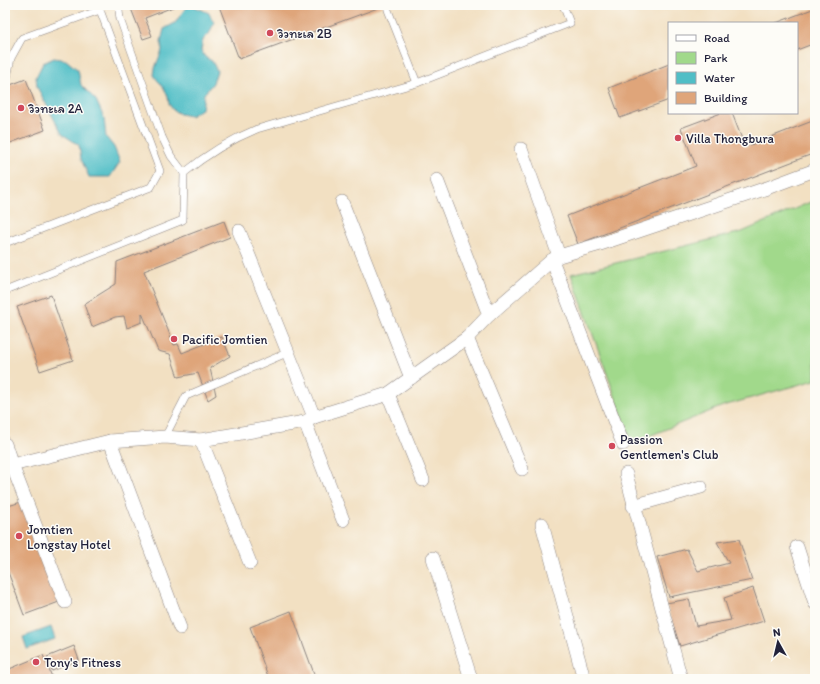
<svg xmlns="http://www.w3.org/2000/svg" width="820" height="684" viewBox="0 0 820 684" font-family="Itim,'Playpen Sans Thai',sans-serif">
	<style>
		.green { fill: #a1d98b; stroke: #627e63 }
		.water { fill: #50bec6; stroke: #397080 }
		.building { fill: #dfa57a }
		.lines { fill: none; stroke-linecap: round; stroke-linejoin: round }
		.lane-casing { stroke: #8a817e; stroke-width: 8 }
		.street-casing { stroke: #8a817e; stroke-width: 14 }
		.lane { stroke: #fff; stroke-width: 7 }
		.street { stroke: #fff; stroke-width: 13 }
		.poi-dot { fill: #d1495b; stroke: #fdfcf7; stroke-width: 1.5 }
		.labels { text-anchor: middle; stroke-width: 3; stroke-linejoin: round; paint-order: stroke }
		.poi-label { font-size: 13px; fill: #22223b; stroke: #fdfcf7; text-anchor: start }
	</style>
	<rect width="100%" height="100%" fill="#fdfcf7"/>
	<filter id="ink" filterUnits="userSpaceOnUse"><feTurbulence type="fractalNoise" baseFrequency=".025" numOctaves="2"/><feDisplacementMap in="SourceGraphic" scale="8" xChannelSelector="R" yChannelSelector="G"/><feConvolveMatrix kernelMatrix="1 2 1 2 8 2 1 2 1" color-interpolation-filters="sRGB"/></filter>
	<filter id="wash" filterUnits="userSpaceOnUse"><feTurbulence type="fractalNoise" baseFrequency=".012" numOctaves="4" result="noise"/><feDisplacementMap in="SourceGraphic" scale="16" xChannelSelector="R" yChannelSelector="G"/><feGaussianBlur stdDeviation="0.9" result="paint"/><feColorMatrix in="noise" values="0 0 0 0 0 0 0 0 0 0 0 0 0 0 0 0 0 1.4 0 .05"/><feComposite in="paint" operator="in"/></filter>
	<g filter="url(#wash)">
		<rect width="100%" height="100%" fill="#f2e0c2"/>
		<polygon class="green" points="815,200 815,380 723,406 632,443 571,274 742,232"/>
		<g class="water">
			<polygon points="191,5 209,13 214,23 209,34 203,40 201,50 205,57 212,61 217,71 213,83 204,94 202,109 190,116 180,114 173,110 169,104 168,97 163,86 158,81 154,75 155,68 162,50 161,41 164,29 175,23 184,10"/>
			<polygon points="54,58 66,60 78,70 81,85 96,100 104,118 106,137 114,147 120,162 110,177 89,177 81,159 79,145 62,134 37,87 36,77 43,63"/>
			<polygon points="51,627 55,639 27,649 23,637"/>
		</g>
		<g id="blocks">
			<g class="building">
				<polygon points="134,5 178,5 145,18 152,36 143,39 130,6"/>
				<polygon points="222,5 386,5 239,59 219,6"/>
				<polygon points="815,8 815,43 797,50 797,23 776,23"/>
				<polygon points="669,64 669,100 620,118 609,88"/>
				<polygon points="26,79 45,130 5,145 5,87"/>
				<polygon points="721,113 732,113 745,147 815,120 815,153 578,244 567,216 696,166 681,128"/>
				<polygon points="224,221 230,237 144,271 174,345 178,344 182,353 222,337 230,356 210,368 216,395 208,400 198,373 178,377 170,354 158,351 142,313 142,322 127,328 124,316 115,317 92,327 84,304 116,284 117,262"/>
				<polygon points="51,295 73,360 40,371 17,307"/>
				<polygon points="21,502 59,602 24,615 5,564 5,507"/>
				<polygon points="739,539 752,580 669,597 657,557 687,549 698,571 729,563 717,542"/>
				<polygon points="753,588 764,621 680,646 666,603 689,599 696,626 731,620 724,598"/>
				<polygon points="291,611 316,679 269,679 250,627"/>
				<polygon points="74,646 79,660 52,671 47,657"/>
				<polygon points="43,655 52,677 48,679 11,679 7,670"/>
			</g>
		</g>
	</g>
	<g filter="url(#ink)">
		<use href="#blocks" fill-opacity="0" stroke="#8a817e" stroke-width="1"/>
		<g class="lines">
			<g class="lane-casing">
				<g id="lane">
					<polyline points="120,5 119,11 120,19 162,137 171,156 184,173"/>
					<polyline points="388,10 417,83"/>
					<polyline points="5,79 7,78 11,58 22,38 100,10 160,171 151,187 5,243"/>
					<path d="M5,291L183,220L184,173C207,154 230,140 257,129L417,83L570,23L563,5"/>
					<polyline points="165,437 186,396 289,352"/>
				</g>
			</g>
			<g class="street-casing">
				<g id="street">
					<polyline points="521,149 559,256"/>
					<polyline points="437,180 489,315"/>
					<polyline points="342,202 411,378"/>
					<polyline points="239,231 314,417"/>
					<polyline points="552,260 623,444"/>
					<polyline points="467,338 522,469"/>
					<polyline points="388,394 423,480"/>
					<polyline points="305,422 343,520"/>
					<polyline points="201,440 250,563"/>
					<polyline points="110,441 180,628"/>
					<polyline points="5,444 12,465 65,602"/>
					<polyline points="5,469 12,465 110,441 165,437 201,440 305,422 314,417 388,394 467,338 489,315 552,260 559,256 597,245 767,188 815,170"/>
					<polyline points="626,474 681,679"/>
					<polyline points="633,506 701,487"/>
					<polyline points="542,524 584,679"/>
					<polyline points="797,547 815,603"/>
					<polyline points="433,558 471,679"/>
				</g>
			</g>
			<use href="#lane" class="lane"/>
			<use href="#street" class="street"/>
		</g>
	</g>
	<g class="poi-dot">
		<circle cx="270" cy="33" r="4"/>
		<circle cx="21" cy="108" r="4"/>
		<circle cx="678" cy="138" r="4"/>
		<circle cx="174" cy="339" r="4"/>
		<circle cx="612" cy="446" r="4"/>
		<circle cx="19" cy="536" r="4"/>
		<circle cx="36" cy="662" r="4"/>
	</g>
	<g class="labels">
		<g class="poi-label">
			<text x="278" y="38">วิวทะเล 2B</text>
			<text x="29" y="113">วิวทะเล 2A</text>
			<text x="686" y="143">Villa Thongbura</text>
			<text x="182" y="344">Pacific Jomtien</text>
			<text x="620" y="444">Passion<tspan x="620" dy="15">Gentlemen's Club</tspan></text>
			<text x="27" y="534">Jomtien<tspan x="27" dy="15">Longstay Hotel</tspan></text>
			<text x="44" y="667">Tony's Fitness</text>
		</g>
	</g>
	<rect width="820" height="684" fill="none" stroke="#fdfcf7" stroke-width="20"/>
	<rect x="668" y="22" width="130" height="92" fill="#fdfcf7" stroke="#a5a5ac"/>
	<rect x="676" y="35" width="20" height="6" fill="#ffffff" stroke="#a5a5ac"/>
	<text x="704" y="42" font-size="12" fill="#22223b">Road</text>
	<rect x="676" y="52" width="20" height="12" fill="#a1d98b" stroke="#a5a5ac"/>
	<text x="704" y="62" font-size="12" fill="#22223b">Park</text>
	<rect x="676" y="72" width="20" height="12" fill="#50bec6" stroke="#a5a5ac"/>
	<text x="704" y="82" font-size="12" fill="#22223b">Water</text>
	<rect x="676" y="92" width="20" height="12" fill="#dfa57a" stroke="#a5a5ac"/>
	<text x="704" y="102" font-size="12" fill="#22223b">Building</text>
	<g transform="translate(778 642) rotate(352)" stroke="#fdfcf7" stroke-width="3" paint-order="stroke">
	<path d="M0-3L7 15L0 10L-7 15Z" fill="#22223b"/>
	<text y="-6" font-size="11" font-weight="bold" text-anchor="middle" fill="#22223b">N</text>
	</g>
</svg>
